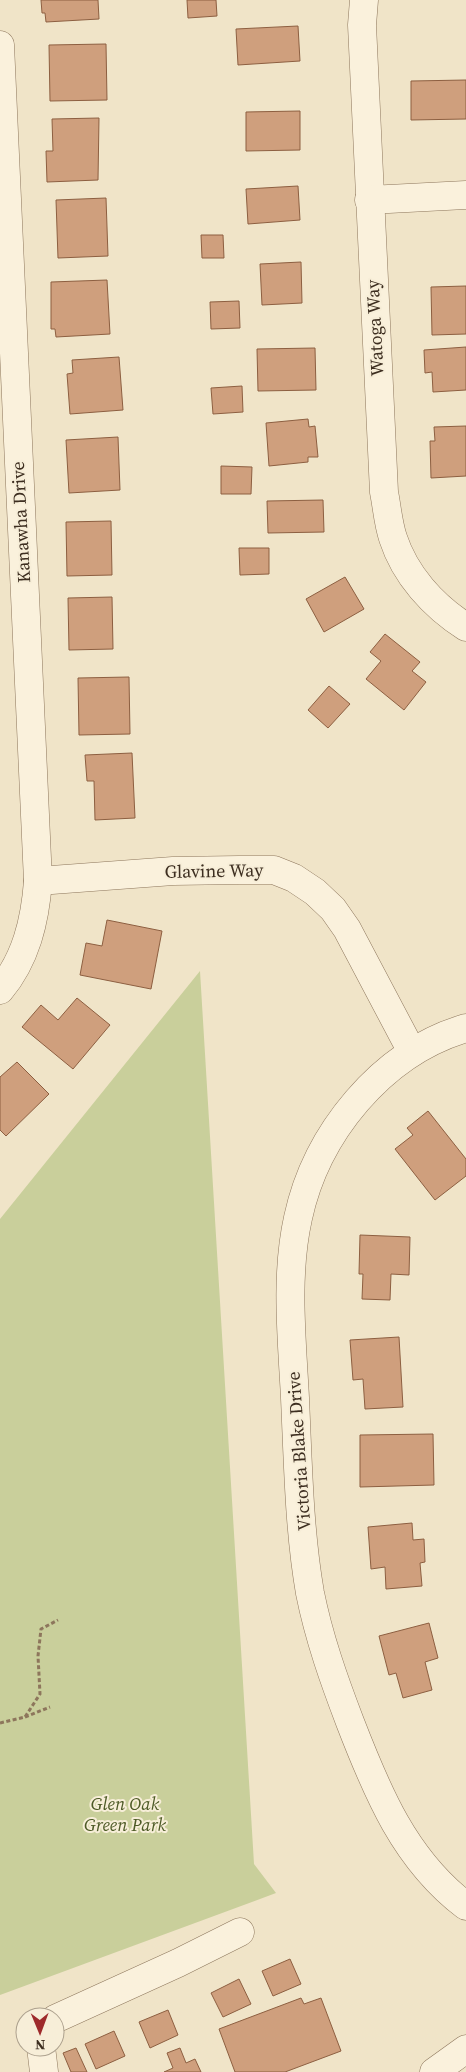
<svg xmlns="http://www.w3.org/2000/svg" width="466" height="2072" viewBox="0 0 466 2072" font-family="'Source Serif 4',serif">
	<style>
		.green { fill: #c9cf9b }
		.building { fill: #cf9f7d; stroke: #8d5f41 }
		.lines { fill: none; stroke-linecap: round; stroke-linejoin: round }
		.minor-casing { stroke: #8d765c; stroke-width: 29 }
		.path { stroke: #8d765c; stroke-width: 3; stroke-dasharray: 4 2.5; stroke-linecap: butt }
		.minor { stroke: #faf1dc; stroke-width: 28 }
		.labels { text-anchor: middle; stroke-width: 4; stroke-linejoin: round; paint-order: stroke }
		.street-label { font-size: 18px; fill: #3d2e20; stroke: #f7eed8 }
		.park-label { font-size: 18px; font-style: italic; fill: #4d5a26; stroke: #f7eed8 }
	</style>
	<rect width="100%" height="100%" fill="#f0e4c8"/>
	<polygon class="green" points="200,971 254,1864 276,1893 0,1995 0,1219"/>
	<g class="building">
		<polygon points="41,0 98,0 99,19 46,22 45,13 42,13"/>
		<polygon points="187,0 216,0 217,16 188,18"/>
		<polygon points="298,26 300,61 238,65 236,29"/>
		<polygon points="106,44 107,100 50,101 49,45"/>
		<polygon points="466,80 466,119 411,120 411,81"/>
		<polygon points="300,111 300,150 246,151 246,112"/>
		<polygon points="99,118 98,180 47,182 46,151 53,151 52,119"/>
		<polygon points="298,186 300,220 248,224 246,189"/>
		<polygon points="106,198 108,256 58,258 56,200"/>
		<polygon points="201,235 223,235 224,258 202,258"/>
		<polygon points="301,262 302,303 262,305 260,264"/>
		<polygon points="107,280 110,334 56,337 55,329 51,329 51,282"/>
		<polygon points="466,286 466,334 432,335 431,287"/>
		<polygon points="239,301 240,328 211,329 210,302"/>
		<polygon points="466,347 466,390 433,392 432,372 425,373 424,350"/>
		<polygon points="315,348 316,390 258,391 257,349"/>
		<polygon points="119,357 123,410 70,414 67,374 73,373 72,360"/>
		<polygon points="242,386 243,412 213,414 211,388"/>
		<polygon points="308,419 309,427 315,426 318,457 308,457 308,462 269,466 266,423"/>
		<polygon points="466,426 466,476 431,478 430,441 435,441 434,427"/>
		<polygon points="118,437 120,490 69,493 66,440"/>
		<polygon points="221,466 252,467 251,494 221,494"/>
		<polygon points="323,500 324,532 268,533 267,501"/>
		<polygon points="111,521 112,575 67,576 66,522"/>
		<polygon points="239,548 269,548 269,574 240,575"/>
		<polygon points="345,577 364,609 324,632 306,599"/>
		<polygon points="112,597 113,649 69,650 68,598"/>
		<polygon points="385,634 420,662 412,671 426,682 404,710 366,679 381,661 370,652"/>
		<polygon points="129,677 130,734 79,735 78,678"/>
		<polygon points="329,686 350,704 328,728 308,710"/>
		<polygon points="132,753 135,818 95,820 94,781 87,781 85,755"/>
		<polygon points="107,920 162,931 151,989 80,975 86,943 102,946"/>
		<polygon points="77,998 110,1025 73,1069 22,1027 41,1005 58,1020"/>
		<polygon points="17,1062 49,1094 6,1136 0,1130 0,1077"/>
		<polygon points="428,1111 466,1159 466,1176 435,1200 395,1149 413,1135 407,1128"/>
		<polygon points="360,1235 410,1237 409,1275 391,1274 390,1300 362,1299 363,1274 359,1274"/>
		<polygon points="399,1337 403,1407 365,1409 363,1379 353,1380 350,1340"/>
		<polygon points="433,1434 434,1485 360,1487 360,1435"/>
		<polygon points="412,1523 413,1540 424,1539 425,1562 420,1563 422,1586 386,1589 385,1567 371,1569 368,1527"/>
		<polygon points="429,1623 438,1658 425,1662 432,1690 403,1698 396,1673 389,1675 379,1636"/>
		<polygon points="290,1959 301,1984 273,1996 262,1971"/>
		<polygon points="239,1979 251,2004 223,2017 211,1993"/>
		<polygon points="301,1998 304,2004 321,1998 341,2051 285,2072 235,2072 219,2029"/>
		<polygon points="168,2010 178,2035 150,2048 139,2022"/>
		<polygon points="114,2031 125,2056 96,2069 85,2044"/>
		<polygon points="76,2048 87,2072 71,2072 63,2053"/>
		<polygon points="180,2048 186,2063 195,2059 201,2072 164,2072 173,2068 167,2053"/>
	</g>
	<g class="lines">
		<g class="minor-casing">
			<g id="minor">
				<path d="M364,0L362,25L384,492C387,507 388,523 393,538C405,575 433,606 466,627"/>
				<path d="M0,45L38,881C35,921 26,959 0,990"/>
				<polyline points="369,200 466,195"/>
				<polyline points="38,881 173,871 239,870 274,870 294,878 315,892 333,909 347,929 412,1052"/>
				<path d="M466,1028C381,1053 316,1134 298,1218C285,1276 292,1340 295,1398C298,1463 299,1530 310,1593C319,1638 334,1680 350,1722C377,1792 405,1860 466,1906"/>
				<polyline points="55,2019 178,1963 240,1932"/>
				<polyline points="41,2047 44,2072"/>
				<polyline points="434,2072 466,2049"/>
			</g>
		</g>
		<g class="path">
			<polyline points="25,1717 50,1707"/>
			<polyline points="0,1723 25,1717 40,1694 38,1656 41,1629 58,1620"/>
		</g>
		<use href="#minor" class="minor"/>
	</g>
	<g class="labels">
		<g class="street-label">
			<text transform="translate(375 328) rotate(-93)" y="6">Watoga Way</text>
			<text transform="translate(21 522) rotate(-93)" y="6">Kanawha Drive</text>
			<text transform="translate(214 871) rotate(-1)" y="6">Glavine Way</text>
			<text transform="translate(299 1451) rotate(-94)" y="6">Victoria Blake Drive</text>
		</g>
		<g class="park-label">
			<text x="125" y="1810">Glen Oak<tspan x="125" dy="21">Green Park</tspan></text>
		</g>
	</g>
	<g transform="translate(40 2032) rotate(179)"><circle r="24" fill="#f7eed8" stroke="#ada18e"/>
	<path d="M0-4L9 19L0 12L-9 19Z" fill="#9e2a2b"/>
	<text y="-8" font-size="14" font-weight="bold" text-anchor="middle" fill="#3d2e20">N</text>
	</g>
</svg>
